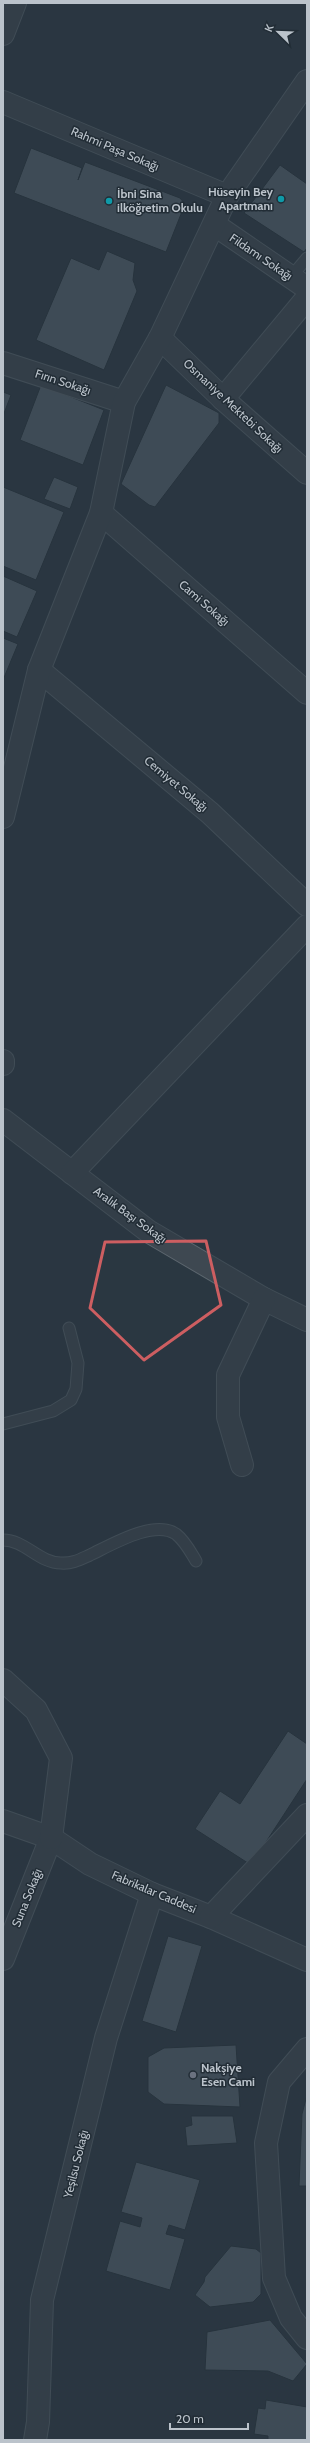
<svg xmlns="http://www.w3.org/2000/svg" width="310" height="2443" viewBox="0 0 310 2443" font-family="Cabin,sans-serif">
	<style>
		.building { fill: #586570; stroke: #242f38 }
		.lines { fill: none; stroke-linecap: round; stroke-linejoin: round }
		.service-casing { stroke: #5c666e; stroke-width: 13 }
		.minor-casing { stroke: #5c666e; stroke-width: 24 }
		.tertiary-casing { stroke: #5c666e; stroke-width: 24 }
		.service { stroke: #3e4851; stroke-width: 11 }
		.minor { stroke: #3e4851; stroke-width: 22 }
		.tertiary { stroke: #3e4851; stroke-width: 22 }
		.marked { fill: none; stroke: #cd5e61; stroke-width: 3; stroke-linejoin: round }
		.culture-dot { fill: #0f9aa8; stroke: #222d36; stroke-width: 1.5 }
		.worship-dot { fill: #6b7280; stroke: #222d36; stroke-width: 1.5 }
		.labels { text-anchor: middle; stroke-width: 3; stroke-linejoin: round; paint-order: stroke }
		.street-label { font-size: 12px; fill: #bbc3cb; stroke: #222d36 }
		.poi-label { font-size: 12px; font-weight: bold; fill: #bbc3cb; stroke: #222d36; text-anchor: start }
	</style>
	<rect width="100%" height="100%" fill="#2a3741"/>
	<g class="building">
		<polygon points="31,148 82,168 78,180 85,162 180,198 185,204 166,252 14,193"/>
		<polygon points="280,165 307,184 307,248 304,252 244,213"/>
		<polygon points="107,251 135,263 133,280 137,291 104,370 36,340 71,258 99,270"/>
		<polygon points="41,385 104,410 83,465 20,440"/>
		<polygon points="166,385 219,413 219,423 155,507 149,505 121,484"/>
		<polygon points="3,392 11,395 3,416"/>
		<polygon points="54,477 78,487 70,509 44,499"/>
		<polygon points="3,487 64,512 36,580 3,566"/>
		<polygon points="3,576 37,591 17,637 3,631"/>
		<polygon points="3,638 18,644 3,680"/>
		<polygon points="288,1731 307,1744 307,1779 251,1865 195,1829 220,1791 240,1804"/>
		<polygon points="168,1936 202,1946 176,2032 142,2021"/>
		<polygon points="236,2045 240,2107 164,2104 148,2092 148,2057 164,2048"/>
		<polygon points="307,2095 307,2186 299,2186 302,2114"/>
		<polygon points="191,2116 233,2116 237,2143 187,2146 185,2127 192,2125"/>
		<polygon points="136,2162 200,2180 185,2230 169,2225 166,2234 185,2239 170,2290 106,2271 120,2221 140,2227 142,2218 121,2212"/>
		<polygon points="231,2246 256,2249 261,2253 261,2294 253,2302 210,2307 195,2295 204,2282 205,2277"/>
		<polygon points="270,2320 307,2364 293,2381 268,2371 205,2370 207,2332"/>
		<polygon points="266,2400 307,2407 307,2440 268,2440 268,2436 254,2434 258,2408 265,2409"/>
	</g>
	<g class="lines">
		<g class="service-casing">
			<g id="service">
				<polyline points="291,277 307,258"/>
				<polyline points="3,1424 53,1411 71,1400 76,1389 78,1363 69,1328"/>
				<path d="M3,1540C25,1540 39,1563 61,1563C72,1564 81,1559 90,1555C111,1545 154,1519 176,1534C185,1541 190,1551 196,1561"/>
			</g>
		</g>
		<g class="minor-casing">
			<g id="minor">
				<polyline points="3,102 227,196"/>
				<polyline points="215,225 307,288"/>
				<polyline points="160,338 223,399 307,473"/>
				<polyline points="3,363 124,402"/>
				<polyline points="223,399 307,298"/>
				<polyline points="101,513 307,693"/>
				<polyline points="39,670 210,813 307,905"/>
				<polyline points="3,1120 148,1231 264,1299 307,1320"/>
				<polyline points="72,1173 307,926"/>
				<polyline points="242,1465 228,1417 228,1375 264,1299"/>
				<polyline points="3,1821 51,1838 90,1864 152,1894 211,1917 307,1960"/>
				<polyline points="211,1917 307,1815"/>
				<polyline points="3,1959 51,1838"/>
				<polyline points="307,2049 279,2082 266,2143 274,2278 291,2318 307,2338"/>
				<polyline points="35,2440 38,2422 42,2300 106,2038 152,1894"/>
			</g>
		</g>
		<g class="tertiary-casing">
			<g id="tertiary">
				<polyline points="3,34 15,3"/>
				<polyline points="3,817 39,670 101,513 124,402 160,338 227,196 307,81"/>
				<polyline points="3,1061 3,1064"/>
				<polyline points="3,1680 36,1710 61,1758 51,1838"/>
			</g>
		</g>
		<use href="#service" class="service"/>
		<use href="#minor" class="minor"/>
		<use href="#tertiary" class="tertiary"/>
	</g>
	<path d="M0 0H310V2443H0ZM206,1241L221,1305L144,1360L90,1308L105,1242Z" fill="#2a3741" fill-opacity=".55" fill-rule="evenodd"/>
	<path class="marked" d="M206,1241L221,1305L144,1360L90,1308L105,1242Z"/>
	<g class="culture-dot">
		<circle cx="281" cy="199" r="4"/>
		<circle cx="109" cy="201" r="4"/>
	</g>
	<circle class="worship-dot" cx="193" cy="2075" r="4"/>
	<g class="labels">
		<g class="street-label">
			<text transform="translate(115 149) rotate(23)" y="4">Rahmi Paşa Sokağı</text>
			<text transform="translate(261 257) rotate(34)" y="4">Fildamı Sokağı</text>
			<text transform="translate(63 382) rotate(18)" y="4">Fırın Sokağı</text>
			<text transform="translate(233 406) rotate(43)" y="4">Osmaniye Mektebi Sokağı</text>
			<text transform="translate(204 603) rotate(41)" y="4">Cami Sokağı</text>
			<text transform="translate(176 784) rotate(40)" y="4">Cemiyet Sokağı</text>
			<text transform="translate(130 1215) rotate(36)" y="4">Aralık Başı Sokağı</text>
			<text transform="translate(154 1892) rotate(23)" y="4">Fabrikalar Caddesi</text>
			<text transform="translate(27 1898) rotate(-68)" y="4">Suna Sokağı</text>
			<text transform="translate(76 2164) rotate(-76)" y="4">Yeşilsu Sokağı</text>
		</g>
		<g class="poi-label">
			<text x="273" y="196" text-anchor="end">Hüseyin Bey<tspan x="273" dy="14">Apartmanı</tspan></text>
			<text x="117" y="198">İbni Sina<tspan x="117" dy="14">ilköğretim Okulu</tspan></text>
			<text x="201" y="2072">Nakşiye<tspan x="201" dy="14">Esen Cami</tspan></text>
		</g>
	</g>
	<rect width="310" height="2443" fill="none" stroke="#bbc3cb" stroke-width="8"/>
	<g transform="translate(278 32) rotate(293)" stroke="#222d36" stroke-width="3" paint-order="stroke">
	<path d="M0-3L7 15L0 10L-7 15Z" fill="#bbc3cb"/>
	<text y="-6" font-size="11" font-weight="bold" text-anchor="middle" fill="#bbc3cb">K</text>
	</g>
	<path d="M170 2423v6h78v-6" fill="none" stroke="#bbc3cb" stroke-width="2"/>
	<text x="176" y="2423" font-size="12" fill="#bbc3cb" stroke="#222d36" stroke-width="3" paint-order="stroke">20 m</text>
</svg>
